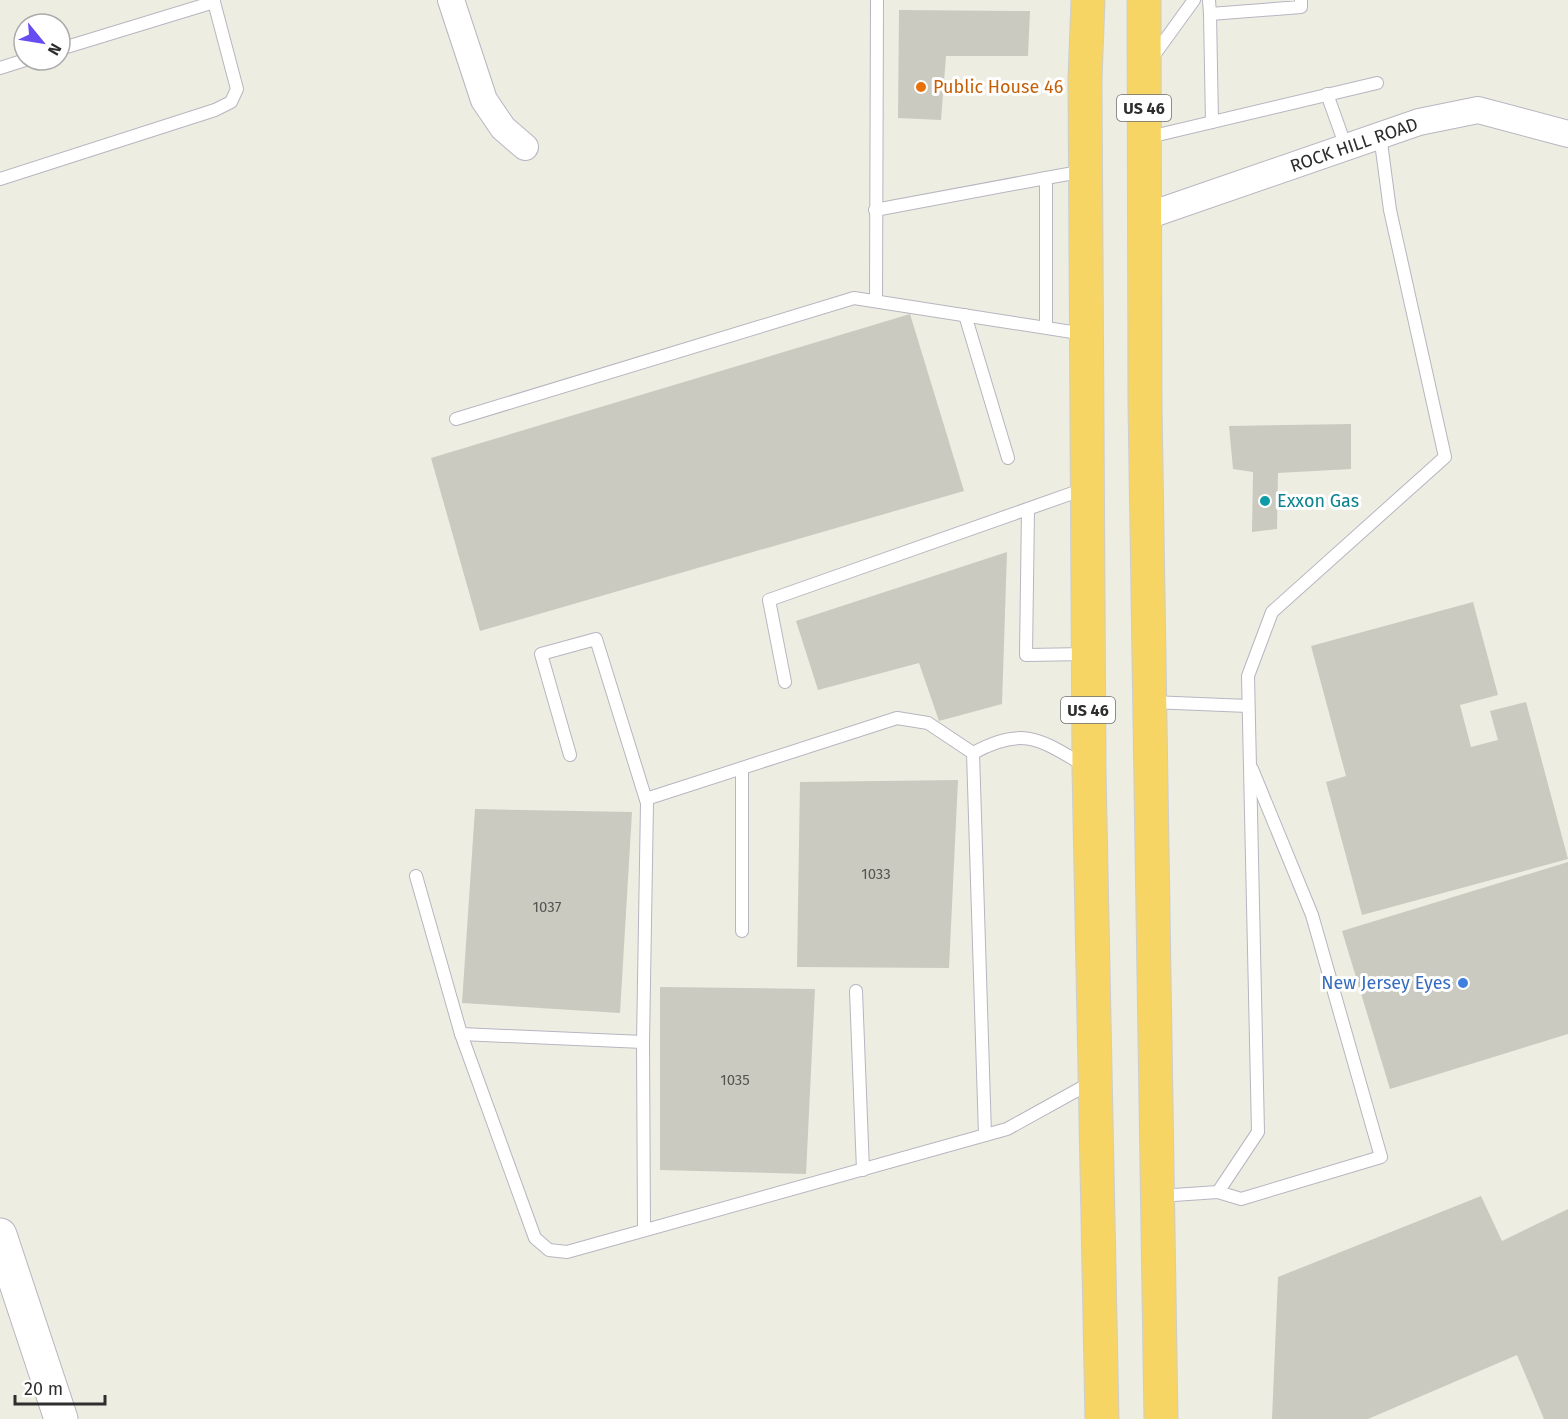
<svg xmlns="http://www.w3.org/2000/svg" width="1568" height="1419" viewBox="0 0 1568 1419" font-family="'Fira Sans',sans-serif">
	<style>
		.building { fill: #cacac0 }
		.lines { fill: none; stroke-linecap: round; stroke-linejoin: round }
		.lane-casing { stroke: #b7b5c0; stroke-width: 14 }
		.street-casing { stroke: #b7b5c0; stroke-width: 28 }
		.secondary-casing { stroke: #b7b5c0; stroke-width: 35 }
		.highway-casing { stroke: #cdcdcd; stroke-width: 35 }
		.lane { stroke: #fff; stroke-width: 12 }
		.street { stroke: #fff; stroke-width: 26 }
		.secondary { stroke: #fff; stroke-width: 33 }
		.highway { stroke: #f6d565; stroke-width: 33 }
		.food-dot { fill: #e8710a; stroke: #fff; stroke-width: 2 }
		.culture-dot { fill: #0f9aa8; stroke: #fff; stroke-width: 2 }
		.shop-dot { fill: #3f7fe0; stroke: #fff; stroke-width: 2 }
		.labels { text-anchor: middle; stroke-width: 6; stroke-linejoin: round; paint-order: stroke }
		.number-label { font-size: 15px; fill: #555552 }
		.shield { fill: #fff; stroke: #6d6d6d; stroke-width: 1.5 }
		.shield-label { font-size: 16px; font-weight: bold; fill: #2e2e2e }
		.food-label { font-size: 18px; fill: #c56008; stroke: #fff; text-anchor: start }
		.street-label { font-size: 18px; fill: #2e2e2e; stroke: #fff }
		.culture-label { font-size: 18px; fill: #0d838f; stroke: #fff; text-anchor: start }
		.shop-label { font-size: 18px; fill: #366cbe; stroke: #fff; text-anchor: end }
	</style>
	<rect width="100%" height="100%" fill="#eeede2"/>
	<g class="building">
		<polygon points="899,10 1030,11 1028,56 946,56 941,120 898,118"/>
		<polygon points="910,314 964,491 480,631 431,458"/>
		<polygon points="1351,424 1351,469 1278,473 1277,529 1252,532 1253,472 1233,469 1229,426"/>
		<polygon points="1007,552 1002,704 939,721 919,663 818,690 796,621"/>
		<polygon points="1473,602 1498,695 1460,705 1471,747 1498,740 1490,711 1526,702 1568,859 1362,915 1326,782 1346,776 1311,646"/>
		<polygon points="958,780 949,968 797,967 800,782"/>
		<polygon points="475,809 632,812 620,1013 462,1003"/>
		<polygon points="1568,862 1568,1034 1390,1089 1342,931"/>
		<polygon points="660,987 815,989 806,1174 660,1170"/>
		<polygon points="1481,1196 1502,1241 1568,1209 1568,1419 1544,1419 1517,1355 1368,1419 1272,1419 1278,1277"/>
	</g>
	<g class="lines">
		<g class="lane-casing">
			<g id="lane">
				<polyline points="1209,0 1210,14 1301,7 1301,0"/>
				<polyline points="1210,14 1212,122"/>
				<polyline points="60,49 214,2 214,0"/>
				<polyline points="1152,58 1194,0"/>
				<polyline points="0,68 25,60"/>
				<polyline points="1327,94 1346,147"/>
				<polyline points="1145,138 1377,83"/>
				<polyline points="0,179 215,110 231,102 237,89 214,2"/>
				<polyline points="875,210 1046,178"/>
				<polyline points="876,301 877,0"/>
				<polyline points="965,315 1008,458"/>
				<polyline points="1046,327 1046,178 1085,171"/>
				<polyline points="456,419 854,298 1085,334"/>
				<polyline points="1028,509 1026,655 1087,654"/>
				<polyline points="785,682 769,600 1087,488"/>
				<polyline points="1151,702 1248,706"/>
				<path d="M973,753C1024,725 1041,740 1087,767"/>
				<polyline points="646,799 897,718 928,723 973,753 985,1135"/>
				<polyline points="416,876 461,1034 535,1238 549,1250 567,1252 1007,1129 1092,1082"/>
				<polyline points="742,931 742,768"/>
				<polyline points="856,991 863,1170"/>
				<polyline points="461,1034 643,1042 647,803 596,639 541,654 570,755"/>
				<polyline points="643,1042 644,1230"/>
				<polyline points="1218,1192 1241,1199 1381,1157 1312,915 1252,769"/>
				<polyline points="1159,1196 1218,1192 1258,1132 1248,676 1272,612 1445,457 1390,210 1380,135"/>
			</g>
		</g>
		<g class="street-casing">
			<g id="street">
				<polyline points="451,0 484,100 503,128 525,147"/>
				<polyline points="1144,217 1419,122 1478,110 1568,134"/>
			</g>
		</g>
		<g class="secondary-casing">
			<polyline id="secondary" points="0,1235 61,1419"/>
		</g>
		<g class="highway-casing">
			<g id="highway">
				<polyline points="1088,0 1085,79 1089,769 1102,1419"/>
				<polyline points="1144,0 1145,404 1161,1419"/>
			</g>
		</g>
		<use href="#lane" class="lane"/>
		<use href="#street" class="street"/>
		<use href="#secondary" class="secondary"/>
		<use href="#highway" class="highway"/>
	</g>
	<circle class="food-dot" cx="921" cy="87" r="6"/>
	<circle class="culture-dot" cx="1265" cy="501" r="6"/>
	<circle class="shop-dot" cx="1463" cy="983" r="6"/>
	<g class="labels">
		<g class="number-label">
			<text x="876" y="879">1033</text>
			<text x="547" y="912">1037</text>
			<text x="735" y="1085">1035</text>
		</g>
		<g class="shield">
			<rect x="1117" y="95" width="54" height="26" rx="4.5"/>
			<rect x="1061" y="697" width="54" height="26" rx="4.5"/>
		</g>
		<g class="shield-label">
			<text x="1144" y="114">US 46</text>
			<text x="1088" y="716">US 46</text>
		</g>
		<g class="food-label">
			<text x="933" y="93">Public House 46</text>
		</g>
		<g class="street-label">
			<text transform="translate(1354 145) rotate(-19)" y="6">ROCK HILL ROAD</text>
		</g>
		<g class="culture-label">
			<text x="1277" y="507">Exxon Gas</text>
		</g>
		<g class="shop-label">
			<text x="1451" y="989">New Jersey Eyes</text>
		</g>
	</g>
	<g transform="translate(42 42) rotate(120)"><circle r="28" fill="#ffffff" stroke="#ababab" stroke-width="1.5"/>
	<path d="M0-4.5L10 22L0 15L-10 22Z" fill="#664cf1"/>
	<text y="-9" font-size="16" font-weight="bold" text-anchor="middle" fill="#2e2e2e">N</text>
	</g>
	<path d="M15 1395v9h90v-9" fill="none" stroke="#2e2e2e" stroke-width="3"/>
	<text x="24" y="1395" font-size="18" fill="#2e2e2e" stroke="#ffffff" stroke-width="4.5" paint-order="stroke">20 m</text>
</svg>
